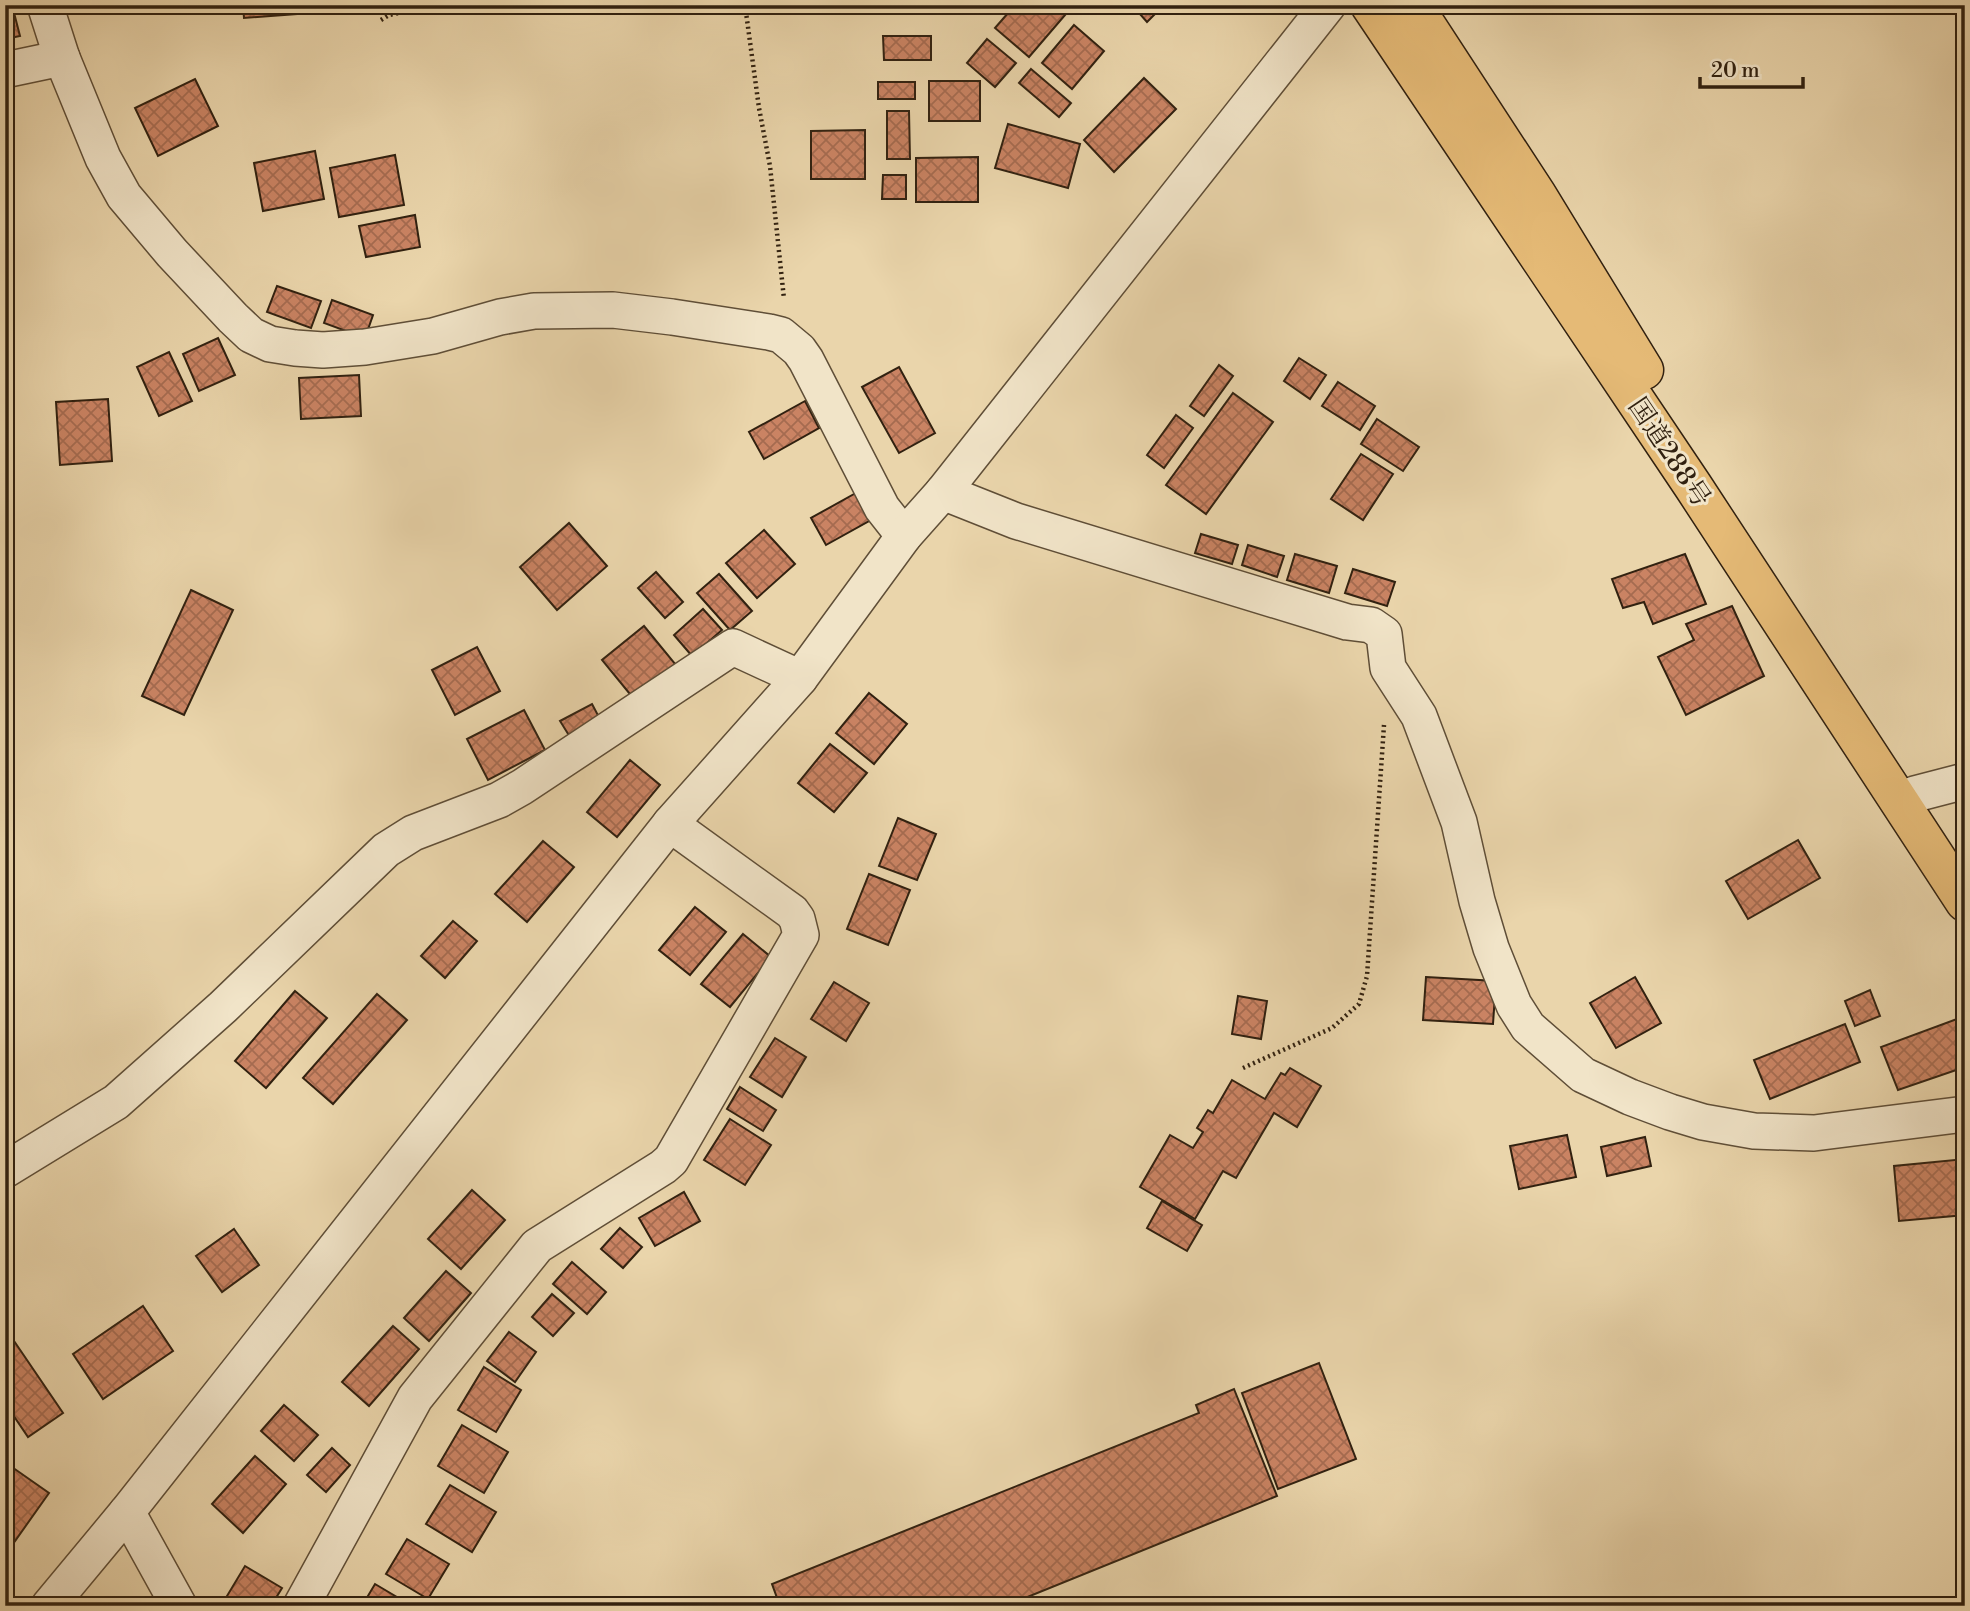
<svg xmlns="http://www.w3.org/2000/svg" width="1970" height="1611" viewBox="0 0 1970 1611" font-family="'Libre Bodoni','Noto Serif JP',serif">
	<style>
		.building { fill: url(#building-cross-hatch); stroke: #312110; stroke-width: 2 }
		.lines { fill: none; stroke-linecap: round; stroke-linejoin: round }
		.street-casing { stroke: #5f4e37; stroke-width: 38 }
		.highway-casing { stroke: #312110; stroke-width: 41 }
		.path { stroke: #312110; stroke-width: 4.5; stroke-dasharray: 2 3.5; stroke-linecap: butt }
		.street { stroke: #f1e4c8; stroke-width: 35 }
		.highway { stroke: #e5ba76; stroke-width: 38 }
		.labels { text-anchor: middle; stroke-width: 6; stroke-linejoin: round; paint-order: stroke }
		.street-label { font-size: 26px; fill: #312110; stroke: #f1e4c8 }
	</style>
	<defs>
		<pattern id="building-cross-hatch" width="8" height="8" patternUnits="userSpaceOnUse" patternTransform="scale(1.75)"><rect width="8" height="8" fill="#ca8363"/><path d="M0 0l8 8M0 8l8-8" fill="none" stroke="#a56b50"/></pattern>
	</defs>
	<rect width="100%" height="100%" fill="#ead5ab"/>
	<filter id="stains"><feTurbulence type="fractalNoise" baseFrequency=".00286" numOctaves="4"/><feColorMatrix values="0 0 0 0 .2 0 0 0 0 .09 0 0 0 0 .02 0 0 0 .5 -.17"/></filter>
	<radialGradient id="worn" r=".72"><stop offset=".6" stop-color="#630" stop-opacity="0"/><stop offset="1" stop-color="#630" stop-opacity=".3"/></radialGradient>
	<g class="building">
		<polygon points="5,5 12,5 20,36 5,39"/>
		<polygon points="243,5 309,5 310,13 244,18"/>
		<polygon points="1015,5 1054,5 1065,15 1029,57 995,28"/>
		<polygon points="1132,5 1164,5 1147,22"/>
		<polygon points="1074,25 1104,51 1072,89 1042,63"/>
		<polygon points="883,36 931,36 931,60 884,60"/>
		<polygon points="987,39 1016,63 995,87 967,63"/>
		<polygon points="1031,69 1071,103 1059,117 1019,83"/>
		<polygon points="1144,78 1176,109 1114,172 1084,140"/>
		<polygon points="195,79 218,126 158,156 135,108"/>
		<rect x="929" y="81" width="51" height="40"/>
		<rect x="878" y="82" width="37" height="17"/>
		<polygon points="887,111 909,111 910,159 887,159"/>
		<polygon points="1008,124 1080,144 1068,188 995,168"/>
		<polygon points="865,130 865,179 811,179 811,131"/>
		<polygon points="315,151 324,199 263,211 254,163"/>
		<polygon points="395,155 404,205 339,217 330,168"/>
		<polygon points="978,157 978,202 916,202 916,158"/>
		<polygon points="883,175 906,175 906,199 882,199"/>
		<polygon points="415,215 420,247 366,257 359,226"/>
		<polygon points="277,286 321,301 311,328 267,312"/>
		<polygon points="332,300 373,315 365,338 324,323"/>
		<polygon points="218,338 235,375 199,391 183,354"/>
		<polygon points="169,352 192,401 159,416 137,367"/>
		<polygon points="1299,358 1326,375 1310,399 1284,381"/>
		<polygon points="1219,365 1233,376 1204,416 1190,406"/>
		<polygon points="899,367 935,433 899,453 862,387"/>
		<polygon points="359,375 361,416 301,419 299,378"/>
		<polygon points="1338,382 1375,406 1360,430 1322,406"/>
		<polygon points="1233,393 1273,422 1206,514 1166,485"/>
		<polygon points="108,399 112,461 60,465 56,402"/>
		<polygon points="805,401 819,428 764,459 749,432"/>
		<polygon points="1176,415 1193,428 1164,468 1147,455"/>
		<polygon points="1377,419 1419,447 1403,471 1361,444"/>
		<polygon points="1361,454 1393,474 1363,520 1331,499"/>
		<polygon points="863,489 878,516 826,545 811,518"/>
		<polygon points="569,523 607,566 557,610 520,567"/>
		<polygon points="764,530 795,564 757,598 726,563"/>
		<polygon points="1201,534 1238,545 1232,564 1195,553"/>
		<polygon points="1248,545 1284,556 1277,577 1242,565"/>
		<polygon points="1295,554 1337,566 1329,593 1287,580"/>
		<polygon points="1685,554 1706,604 1653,624 1644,602 1623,608 1612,579"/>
		<polygon points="1353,569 1395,582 1387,606 1345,593"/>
		<polygon points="656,572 683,602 665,618 638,588"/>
		<polygon points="719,574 752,611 730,630 697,593"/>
		<polygon points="191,590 233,610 184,715 142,696"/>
		<polygon points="1732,606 1764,676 1686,715 1658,657 1694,640 1686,624"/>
		<polygon points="703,609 722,630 692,656 674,635"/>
		<polygon points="644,626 676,665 634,699 602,660"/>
		<polygon points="477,647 500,691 455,715 432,670"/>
		<polygon points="869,693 907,724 874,764 836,733"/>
		<polygon points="592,704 601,721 570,737 560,721"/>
		<polygon points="524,710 545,750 488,780 467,739"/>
		<polygon points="830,744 867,773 834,812 798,783"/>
		<polygon points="630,760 660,785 617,837 587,812"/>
		<polygon points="898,818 936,834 917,880 879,866"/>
		<polygon points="1798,840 1820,878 1748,919 1726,881"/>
		<polygon points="543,841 574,867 527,922 495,894"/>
		<polygon points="869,874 910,890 888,945 847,929"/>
		<polygon points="695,907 726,932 690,975 659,950"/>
		<polygon points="453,921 477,941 445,978 421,956"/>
		<polygon points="743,934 771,957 730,1007 701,984"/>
		<polygon points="1426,977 1496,981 1493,1024 1423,1020"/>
		<polygon points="1635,977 1661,1023 1616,1048 1590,1003"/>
		<polygon points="834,982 869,1003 846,1041 811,1019"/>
		<polygon points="1870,990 1880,1016 1855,1026 1845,1001"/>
		<polygon points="295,991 327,1018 266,1088 235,1061"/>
		<polygon points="377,994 407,1020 333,1104 303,1078"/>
		<polygon points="1238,996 1267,1001 1261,1039 1232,1034"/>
		<polygon points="1965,1016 1965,1067 1898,1090 1881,1047"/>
		<polygon points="1845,1024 1860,1062 1770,1099 1754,1060"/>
		<polygon points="775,1038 806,1057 782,1097 750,1077"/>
		<polygon points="1290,1068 1321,1086 1297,1127 1274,1113 1236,1178 1223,1171 1195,1219 1140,1187 1170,1135 1193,1148 1203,1132 1197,1128 1208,1110 1213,1113 1232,1080 1265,1099 1281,1073 1285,1075"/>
		<polygon points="740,1087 776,1110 763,1131 727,1109"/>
		<polygon points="730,1119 771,1145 745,1185 704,1160"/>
		<polygon points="1567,1135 1576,1177 1519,1189 1510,1146"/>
		<polygon points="1645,1137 1651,1166 1607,1176 1601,1147"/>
		<polygon points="1965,1159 1965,1215 1899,1221 1894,1166"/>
		<polygon points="472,1190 505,1220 461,1269 428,1239"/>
		<polygon points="684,1192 700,1221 655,1246 639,1218"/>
		<polygon points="1162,1201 1202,1225 1187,1251 1147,1228"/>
		<polygon points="620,1228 642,1247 623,1268 601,1249"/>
		<polygon points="234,1229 259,1265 222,1292 196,1256"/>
		<polygon points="572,1262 606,1292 587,1314 553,1284"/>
		<polygon points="446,1271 471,1293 429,1341 404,1318"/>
		<polygon points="552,1294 574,1313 553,1336 532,1317"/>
		<polygon points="143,1306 173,1351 103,1399 73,1354"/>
		<polygon points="393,1326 419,1349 369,1406 342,1382"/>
		<polygon points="509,1332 536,1352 515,1382 487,1361"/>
		<polygon points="12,1338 63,1413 28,1437 5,1403 5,1342"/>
		<polygon points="1319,1363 1356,1459 1278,1489 1242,1393"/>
		<polygon points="484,1367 521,1390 496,1432 458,1410"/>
		<polygon points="1234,1389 1277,1496 1005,1606 780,1606 772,1584 1199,1413 1196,1405"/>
		<polygon points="284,1405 318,1435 294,1461 261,1431"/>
		<polygon points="462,1425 508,1452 484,1493 438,1466"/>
		<polygon points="332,1448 350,1465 326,1492 307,1475"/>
		<polygon points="255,1456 286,1484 243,1533 212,1504"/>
		<polygon points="9,1465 49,1493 8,1551 5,1550 5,1471"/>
		<polygon points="450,1485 496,1512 472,1552 426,1524"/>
		<polygon points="407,1539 449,1564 428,1599 386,1574"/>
		<polygon points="245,1566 282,1588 271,1606 221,1606"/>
		<polygon points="375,1584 412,1606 362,1606"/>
	</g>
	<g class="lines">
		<g class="street-casing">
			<g id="street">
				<polyline points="45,5 62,58 103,158 124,196 172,253 233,318 251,335 270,344 295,348 323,350 365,347 433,336 500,317 534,311 613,310 672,317 769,332 781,335 799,350 806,360 882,508 904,536"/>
				<polyline points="5,70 62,58"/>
				<polyline points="943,492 1016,521 1347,622 1371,625 1384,634 1388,668 1419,716 1459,822 1477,901 1491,948 1514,1005 1528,1027 1583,1075 1630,1097 1670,1112 1703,1122 1754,1131 1814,1133 1965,1114"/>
				<polyline points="1899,800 1915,794 1965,781"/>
				<polyline points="5,1170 116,1102 223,1007 386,850 413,833 499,800 522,787 733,647 800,678"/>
				<polyline points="127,1512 179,1606"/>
				<polyline points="49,1606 127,1512 670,824 800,678 904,536 943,492 1328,5"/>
				<polyline points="301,1606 415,1398 537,1246 663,1167 671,1160 801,935 797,919 792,912 670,824"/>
			</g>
		</g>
		<g class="highway-casing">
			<g id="highway">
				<polyline points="1370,5 1693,486 1965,902"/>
				<polyline points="1413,5 1537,195 1644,370"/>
			</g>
		</g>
		<g class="path">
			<polyline points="745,5 759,108 770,166 784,299"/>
			<polyline points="381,20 389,15 438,5"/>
			<polyline points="1243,1068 1332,1028 1359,1004 1367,976 1384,725"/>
		</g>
		<use href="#street" class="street"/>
		<use href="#highway" class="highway"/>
	</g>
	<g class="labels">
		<g class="street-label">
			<text transform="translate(1670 452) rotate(56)" y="9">国道288号</text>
		</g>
	</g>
	<rect width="1970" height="1611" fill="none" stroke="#ead5ab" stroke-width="28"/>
	<rect x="7" y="7" width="1956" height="1597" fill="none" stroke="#312110" stroke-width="3.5"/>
	<rect x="14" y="14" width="1942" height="1583" fill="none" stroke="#312110" stroke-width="2"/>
	<path d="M1700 77v10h103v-10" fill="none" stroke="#312110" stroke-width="3.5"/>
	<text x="1711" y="77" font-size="21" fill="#312110" stroke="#f1e4c8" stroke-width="5" paint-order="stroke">20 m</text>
	<rect width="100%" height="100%" filter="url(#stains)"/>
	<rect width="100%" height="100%" fill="url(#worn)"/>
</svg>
